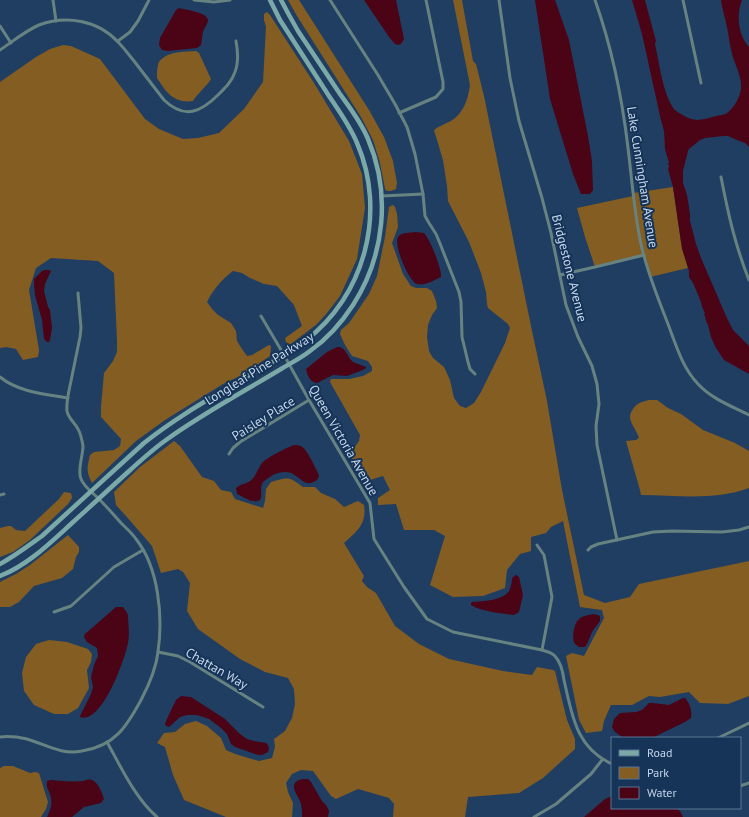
<svg xmlns="http://www.w3.org/2000/svg" width="749" height="817" viewBox="0 0 749 817" font-family="'PT Sans',sans-serif">
	<style>
		.green { fill: #845d23 }
		.water { fill: #4b0316 }
		.lines { fill: none; stroke-linecap: round; stroke-linejoin: round }
		.minor { stroke: #668382; stroke-width: 3 }
		.secondary { stroke: #7ba9a8; stroke-width: 4.5 }
		.labels { text-anchor: middle; stroke-width: 4; stroke-linejoin: round; paint-order: stroke }
		.street-label { font-size: 13px; fill: #c4d6ec; stroke: #153457 }
	</style>
	<rect width="100%" height="100%" fill="#203e62"/>
	<g class="green">
		<polygon points="288,0 299,0 369,110 384,137 393,161 397,183 396,189 391,191 387,191 385,189 380,163 373,140 361,117 297,16"/>
		<path d="M453,0H462L473,61L476,64L484,96L531,326L547,401L562,490L584,595L605,603L630,597L639,584L749,561V696L728,704L700,703L689,692L660,697L649,696L632,705H611L604,721L602,731L586,733L579,720L566,656L572,653L584,656L604,618L602,610L580,607L563,521L551,527L546,533L531,537V551L520,554L507,570L505,588L483,596L453,597L430,585L445,536L434,530H404L396,504L378,505V498L390,490L383,476L370,480L358,474L352,465V451L359,441L360,435L330,382L331,379H349L363,376L372,371V367L368,361L352,356L345,345L340,334L341,330L349,323L369,294L377,276L385,237L389,207L393,205L395,207L397,214L398,227L392,243L403,274L411,286L416,288H427L432,291L436,301L437,308L432,315L428,325L427,337L429,351L433,358L444,367L450,380L454,398L460,406L466,408L474,403L481,392L505,343L510,328L508,324L488,308L487,304L486,292L481,273L469,242L448,201L447,186L443,160L434,130C439,126 445,124 451,121C464,113 468,99 470,85Z"/>
		<path d="M267,12L270,15L314,83L349,141L362,174L365,208L357,259L340,296L327,313L317,324L291,344H288L286,342L285,338L302,326L294,305L277,286L264,284L250,278L242,273L233,271C222,279 213,290 207,302L212,309L218,315L231,323L236,331L237,341L242,349L247,356L252,355L269,345L271,346C271,350 270,352 270,356L242,375L223,384L165,420L136,441L92,483C86,471 87,468 90,455L94,452L114,450L120,446L121,439L101,417V407L104,373L113,361L117,352V341L114,273L98,261L51,258L36,268L29,290L39,350L38,357L23,360L16,349L6,347L0,348V82L36,57L50,49L63,45L71,46L100,59L145,119L159,129L183,139L198,138L219,133L244,109L263,82L266,27L264,20V14Z"/>
		<path d="M196,51L199,53L211,79C206,87 198,93 193,101C174,104 166,92 157,78C157,74 157,66 159,62C167,51 184,52 196,51Z"/>
		<polygon points="673,187 681,242 688,268 650,277 644,255 595,267 585,237 577,208 633,196 633,193"/>
		<path d="M649,400H657L668,408L681,414L703,430L735,443L749,451V488C714,501 677,495 641,495L640,490L626,441L636,440L639,438C636,427 625,420 633,409C637,403 641,402 649,400Z"/>
		<path d="M174,441L180,446L202,477L214,481L221,490L231,492L235,499L263,508L265,501L266,489L271,482C288,477 289,476 303,487H315L321,493L335,499L344,507L358,501L364,505C367,524 357,531 344,543L364,576L362,581L367,587L376,593L395,626L419,644L449,659L503,671L532,675L537,667L553,670L555,671L567,720L575,739V749L543,778L519,793L468,797L465,817H393L394,804L389,798L358,789L336,799L331,796L313,771L301,770L292,774L286,783L288,792L293,803L292,817H226L184,800L173,775L165,747L157,743L164,733L175,732L185,724L196,721L207,726L221,738L226,750L235,754L259,761L272,758L275,747L274,739L285,731L292,718L295,704L294,689L288,678L265,672L240,659L198,629L187,611L190,583L183,572L178,569L161,573L152,546L126,516L116,505L114,492L140,467Z"/>
		<polygon points="64,492 71,493 72,498 68,504 30,540 13,552 0,557 0,528 8,526 11,526 16,530 25,531 59,499"/>
		<polygon points="68,535 79,547 79,552 76,557 73,569 62,578 34,586 19,602 10,607 0,607 0,582 16,574 30,565"/>
		<polygon points="49,640 67,642 88,649 92,654 91,662 87,670 89,688 78,708 68,714 54,714 34,705 24,691 22,673 26,657 36,644"/>
		<polygon points="4,766 13,766 30,773 35,772 39,773 48,802 46,809 41,817 0,817 0,768"/>
	</g>
	<g class="water">
		<polygon points="364,0 396,0 404,39 401,44 398,45 395,44 389,37"/>
		<polygon points="535,0 555,0 569,40 588,136 592,161 593,190 590,194 581,194 573,174 550,99"/>
		<path d="M632,0H645L656,41L655,44C659,62 663,92 672,106C674,110 677,112 681,114C695,123 701,120 716,116C720,115 724,115 727,113C734,108 740,97 741,89C742,79 737,69 734,60C730,49 729,37 727,27C725,18 722,9 721,0H742C736,15 738,35 749,47V147L745,143L737,140L728,136H723L705,138L700,140L689,149L688,151L683,171V183L687,195L690,214V221L696,244L701,258L726,316L733,330L749,346V374L724,360L716,348L711,337L708,325L706,321L705,316L704,315L705,313L702,307L701,302L693,283L689,277V271L682,249L673,187L668,169L669,167L668,163H669L665,149L664,131L660,116L642,34Z"/>
		<path d="M179,8C186,10 207,12 208,20C208,24 204,28 203,32C202,36 202,40 201,45L197,48L168,51L162,50L159,45L160,38L176,10Z"/>
		<path d="M416,232L424,233C430,239 442,269 441,277C434,280 426,286 417,284C409,282 393,244 398,237C401,232 410,233 416,232Z"/>
		<polygon points="45,270 49,270 51,271 45,284 44,291 48,307 50,310 52,328 50,340 49,342 47,342 44,339 42,320 35,295 34,285 34,279 42,271"/>
		<path d="M337,347C346,346 347,357 353,362C357,364 362,365 366,367V368L363,370L347,376L333,375L317,383C310,382 307,375 306,369L327,352Z"/>
		<path d="M294,445C297,445 298,445 301,446C308,450 315,468 319,475C318,479 317,481 313,482C305,487 299,476 291,473C286,471 279,472 273,475C270,477 266,479 263,482C259,488 263,495 260,500C252,504 244,497 237,494L236,488C240,484 246,484 250,481C257,476 258,467 263,462C268,457 288,447 294,445Z"/>
		<path d="M516,575L519,577L523,595L519,612L514,615C500,613 483,612 471,605V603L472,602C483,601 502,601 509,591C511,587 512,582 512,578Z"/>
		<path d="M116,607H123L126,611L128,615C128,624 130,634 128,643C125,659 102,725 80,717V716L91,694L93,687L91,677L94,665L98,656L97,648L87,642L84,637L85,634Z"/>
		<path d="M593,614L598,615L600,616V621L592,632L587,644L585,647H579C577,645 575,645 574,642C572,637 574,624 578,620C581,616 589,615 593,614Z"/>
		<polygon points="181,696 191,697 225,719 240,734 247,739 254,741 266,743 268,745 269,749 268,752 262,755 258,755 235,747 231,744 227,734 221,728 209,719 197,715 187,715 180,717 169,727 166,726 165,724 166,721 176,700"/>
		<path d="M683,698H685C690,704 692,710 691,718L685,722L652,738H625L622,737L614,731L612,727L614,719L620,713L636,712L642,710L649,703H653L669,705Z"/>
		<path d="M303,779H308L311,782L322,801L326,805L329,811L328,817H302C302,813 302,808 301,804C299,795 285,783 303,779Z"/>
		<path d="M50,780C61,781 72,782 83,781C86,780 89,779 92,780C99,783 102,793 104,799L101,803L84,807L72,817H47C51,809 53,803 50,794C48,789 46,787 47,781Z"/>
		<polygon points="612,796 612,808 676,808 680,811 683,817 584,817 605,799"/>
	</g>
	<g class="lines">
		<g class="minor">
			<polyline points="53,0 56,21"/>
			<polyline points="194,0 214,2 230,0"/>
			<polyline points="330,0 378,75 395,104 407,127 415,154 423,194 425,216 429,223 436,234 439,241 459,292 461,302 462,337 468,362 470,369 475,374"/>
			<polyline points="499,0 510,78 519,121 542,198 551,233 566,305 578,337 592,366 597,384 599,404 596,426 597,445 617,540"/>
			<path d="M595,0C612,48 622,97 628,148C632,180 634,212 641,244C647,272 658,298 668,324C676,345 682,367 698,384C712,399 731,406 749,415"/>
			<polyline points="683,0 701,83"/>
			<polyline points="0,26 11,43"/>
			<polyline points="118,41 130,32 138,21 149,0"/>
			<path d="M0,50C12,42 25,31 39,25C66,15 98,20 118,42C124,48 129,55 134,61C144,74 154,87 164,100C185,120 201,112 219,94C226,87 232,81 235,72C239,62 238,52 236,41"/>
			<polyline points="399,113 436,97 443,89 443,82 426,0"/>
			<path d="M721,177C728,213 735,245 749,280"/>
			<polyline points="382,196 423,194"/>
			<polyline points="560,275 595,267 644,255"/>
			<path d="M261,316L284,355L309,400L370,503L374,539L404,587L427,619L453,632L542,650C546,651 551,653 554,655C560,661 563,672 564,680C572,715 576,748 612,764"/>
			<path d="M0,377C18,392 45,394 68,398"/>
			<polyline points="229,454 233,448 240,442 309,400"/>
			<polyline points="0,495 4,494"/>
			<polyline points="537,545 544,555 552,597 542,650"/>
			<polyline points="588,550 591,547 598,544 653,532 672,531 722,532 739,530 749,527"/>
			<polyline points="54,612 71,606 114,567 143,550"/>
			<polyline points="158,652 178,656 190,662 263,707"/>
			<path d="M0,737C9,736 18,737 27,739C47,745 61,755 82,751C115,746 127,726 141,700C149,685 156,669 158,652C163,617 159,568 136,539C132,533 126,528 121,523C114,515 107,507 99,499C93,493 84,487 81,479C77,469 83,457 83,446C82,440 81,434 78,429C75,423 68,418 67,411C66,401 69,391 71,381C74,366 77,352 80,337L81,328L78,293"/>
			<polyline points="718,738 749,723"/>
			<path d="M107,742C121,767 135,798 157,817"/>
			<polyline points="740,786 749,783"/>
			<polyline points="534,817 556,804 591,774 602,760"/>
		</g>
		<g class="secondary">
			<path d="M0,564C15,556 28,546 42,536L144,443C179,415 218,394 256,371C272,362 290,353 305,341C365,296 387,212 357,143C350,126 339,111 329,96C313,71 296,45 280,20L270,0"/>
			<path d="M0,576C28,565 50,543 72,523C91,506 109,489 128,472C140,461 152,450 166,440C202,414 243,392 281,369C291,363 301,358 310,351C327,339 342,322 353,305C385,255 391,193 368,139C361,122 350,108 340,94C326,73 312,52 298,31L289,15L281,0"/>
		</g>
	</g>
	<g class="labels">
		<g class="street-label">
			<text transform="translate(643 177) rotate(81)" y="5">Lake Cunningham Avenue</text>
			<text transform="translate(570 268) rotate(76)" y="5">Bridgestone Avenue</text>
			<text transform="translate(259 368) rotate(-32)" y="5">Longleaf Pine Parkway</text>
			<text transform="translate(263 418) rotate(-32)" y="5">Paisley Place</text>
			<text transform="translate(344 440) rotate(60)" y="5">Queen Victoria Avenue</text>
			<text transform="translate(217 668) rotate(30)" y="5">Chattan Way</text>
		</g>
	</g>
	<rect x="611" y="737" width="130" height="72" fill="#153457" stroke="#5b7593"/>
	<rect x="619" y="750" width="20" height="6" fill="#7ba9a8" stroke="#5b7593"/>
	<text x="647" y="757" font-size="12" fill="#c4d6ec">Road</text>
	<rect x="619" y="767" width="20" height="12" fill="#845d23" stroke="#5b7593"/>
	<text x="647" y="777" font-size="12" fill="#c4d6ec">Park</text>
	<rect x="619" y="787" width="20" height="12" fill="#4b0316" stroke="#5b7593"/>
	<text x="647" y="797" font-size="12" fill="#c4d6ec">Water</text>
</svg>
